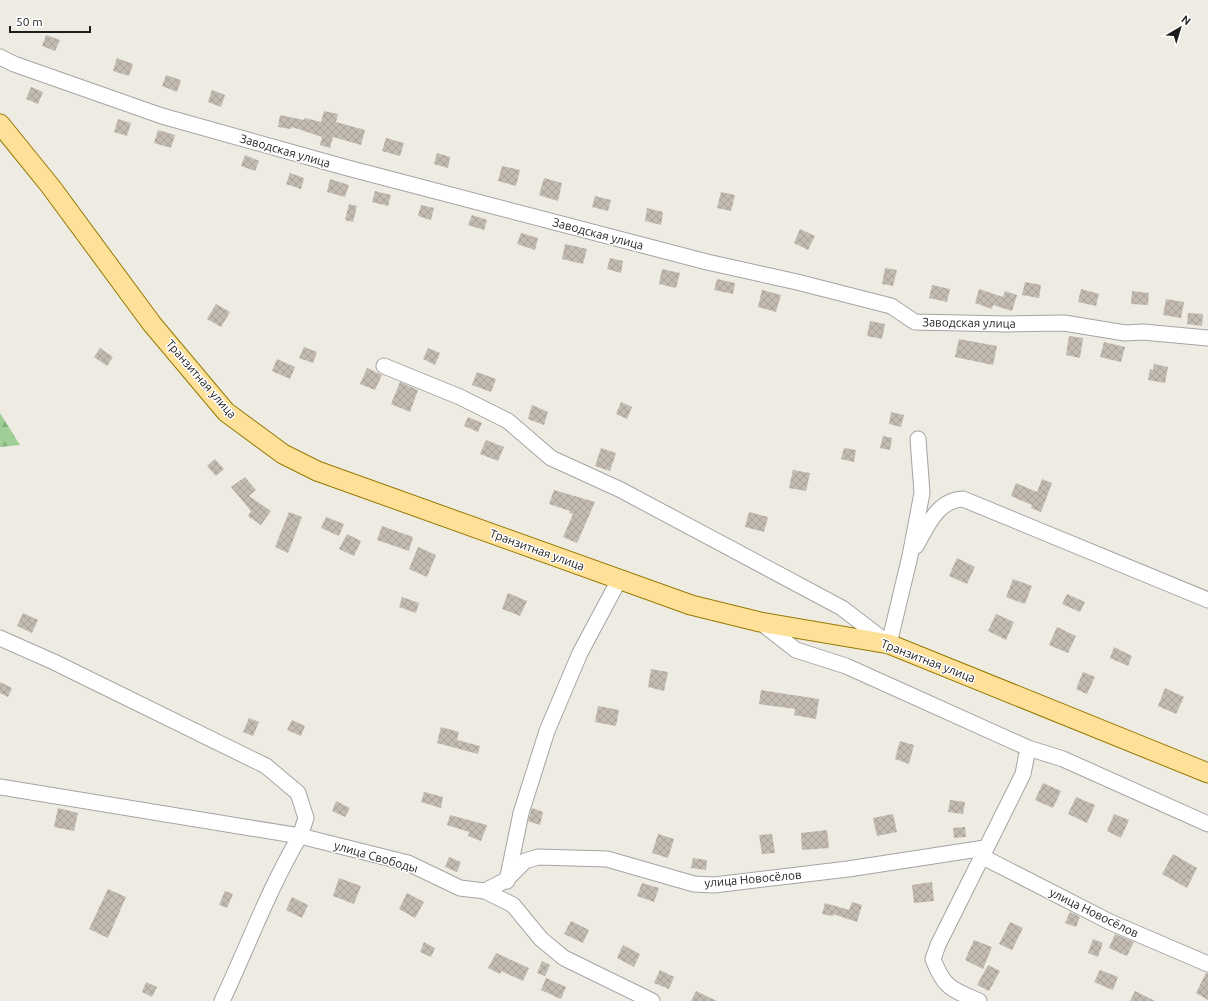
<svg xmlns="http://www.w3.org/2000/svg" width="1208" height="1001" viewBox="0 0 1208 1001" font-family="Ubuntu,sans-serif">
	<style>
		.forest { fill: url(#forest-firs) }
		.building { fill: url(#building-cross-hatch) }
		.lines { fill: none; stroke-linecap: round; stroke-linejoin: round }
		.minor-casing { stroke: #a4a4a4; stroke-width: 17 }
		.major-casing { stroke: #967900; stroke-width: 21 }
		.minor { stroke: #fff; stroke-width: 15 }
		.major { stroke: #fee098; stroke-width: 19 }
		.labels { text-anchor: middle; stroke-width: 3; stroke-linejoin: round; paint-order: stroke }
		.street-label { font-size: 12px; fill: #1d1d1d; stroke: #fff }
	</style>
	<defs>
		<pattern id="forest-firs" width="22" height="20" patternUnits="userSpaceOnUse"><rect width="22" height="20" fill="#9fcf96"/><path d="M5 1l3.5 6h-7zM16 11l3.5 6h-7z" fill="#88b181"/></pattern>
		<pattern id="building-cross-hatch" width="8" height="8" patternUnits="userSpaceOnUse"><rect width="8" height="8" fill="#c3bbb2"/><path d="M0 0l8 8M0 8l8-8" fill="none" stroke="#a7a099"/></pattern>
	</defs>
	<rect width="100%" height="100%" fill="#eeece2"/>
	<polygon class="forest" points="0,413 20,445 0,447"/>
	<g class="building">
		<polygon points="46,35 60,40 55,51 42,46"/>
		<polygon points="117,58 133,64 129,76 113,71"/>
		<polygon points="166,75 181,80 177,92 162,86"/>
		<polygon points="31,87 43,92 38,104 26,99"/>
		<polygon points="212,90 225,95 221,107 208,102"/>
		<polygon points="324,111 338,114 336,122 365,130 361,145 333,137 330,148 320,145 322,137 292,127 291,129 278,127 280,115 304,120 305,118 321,122"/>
		<polygon points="118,119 131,123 127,136 114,132"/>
		<polygon points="158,130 175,135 171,148 154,143"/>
		<polygon points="386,138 404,143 400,156 382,151"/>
		<polygon points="437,153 450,157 448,168 434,164"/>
		<polygon points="245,155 259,161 255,171 241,166"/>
		<polygon points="502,166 520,170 516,186 498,181"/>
		<polygon points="290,173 304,178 301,189 286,184"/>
		<polygon points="544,178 562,183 558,201 539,195"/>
		<polygon points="330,179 349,185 345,197 327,192"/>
		<polygon points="375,191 391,195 388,206 372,202"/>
		<polygon points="721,192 735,195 731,211 717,208"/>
		<polygon points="595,196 611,200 608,211 592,207"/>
		<polygon points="349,204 357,206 353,222 345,220"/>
		<polygon points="421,205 434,208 431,220 418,216"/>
		<polygon points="647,208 663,212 661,225 645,221"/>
		<polygon points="472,215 487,220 484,230 468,225"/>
		<polygon points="800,229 815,236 808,250 794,243"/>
		<polygon points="521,233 538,238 535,250 517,244"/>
		<polygon points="565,244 587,249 583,264 562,259"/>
		<polygon points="610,258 623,261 621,273 607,269"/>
		<polygon points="885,268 897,270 893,286 882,284"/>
		<polygon points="662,269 680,273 676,288 659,284"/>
		<polygon points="717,279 735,283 733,294 714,290"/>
		<polygon points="1025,282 1041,285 1039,298 1022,295"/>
		<polygon points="932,285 950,289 947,302 929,298"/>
		<polygon points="979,289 1003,297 1005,291 1017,295 1012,311 993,305 992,309 975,303"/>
		<polygon points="1081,289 1099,294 1096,306 1078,302"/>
		<polygon points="762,290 781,295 776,312 758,307"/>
		<polygon points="1132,291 1149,293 1148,305 1131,304"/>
		<polygon points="1166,299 1184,302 1181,318 1163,315"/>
		<polygon points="216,304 230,312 221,327 207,319"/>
		<polygon points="1188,313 1203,314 1202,326 1187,324"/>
		<polygon points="870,321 885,324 882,339 867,336"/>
		<polygon points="1069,336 1083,338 1080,358 1066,355"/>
		<polygon points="959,339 997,346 993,365 955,357"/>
		<polygon points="1104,342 1125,347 1121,362 1100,357"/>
		<polygon points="304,347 317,352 313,363 299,358"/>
		<polygon points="100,348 113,357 107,366 94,357"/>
		<polygon points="428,348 440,353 435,365 423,359"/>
		<polygon points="277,359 295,367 290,379 272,371"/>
		<polygon points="1154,364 1168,367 1165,383 1148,380 1150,369 1153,370"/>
		<polygon points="367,368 382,375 375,390 360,384"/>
		<polygon points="477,372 496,379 491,392 472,385"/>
		<polygon points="400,382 418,390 410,412 391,404"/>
		<polygon points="621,402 632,407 627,419 616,414"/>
		<polygon points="532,405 548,412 544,425 528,419"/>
		<polygon points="891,412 904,415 901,427 889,424"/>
		<polygon points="468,417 482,423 478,432 464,426"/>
		<polygon points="883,436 892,438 890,450 880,448"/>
		<polygon points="486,440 504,447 498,461 480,454"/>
		<polygon points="601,448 616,453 610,471 595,466"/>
		<polygon points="844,448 856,450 854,462 841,459"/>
		<polygon points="215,459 224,469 216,476 207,466"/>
		<polygon points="793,470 810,473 806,491 789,488"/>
		<polygon points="245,477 256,490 249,496 271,511 261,525 248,516 251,511 231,487"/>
		<polygon points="1042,479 1052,483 1041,512 1031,508 1032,505 1011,496 1016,483 1037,492"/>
		<polygon points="554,490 595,502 577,543 563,537 573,514 569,513 570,511 549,504"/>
		<polygon points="289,512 302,517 288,553 275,547"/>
		<polygon points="749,512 768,517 764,532 745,527"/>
		<polygon points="326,517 344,524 339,536 321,528"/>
		<polygon points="382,526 413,537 409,551 377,540"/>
		<polygon points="347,534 361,541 354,556 339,549"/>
		<polygon points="418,547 436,555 427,577 409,569"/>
		<polygon points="957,558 975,567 967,584 949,576"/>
		<polygon points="1013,579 1032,586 1025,604 1006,597"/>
		<polygon points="508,593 527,601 520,616 502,609"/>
		<polygon points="1067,594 1085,602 1080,612 1062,604"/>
		<polygon points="402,597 419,603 416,613 399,607"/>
		<polygon points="23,613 38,620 32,633 17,626"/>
		<polygon points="996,614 1014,622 1006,640 988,631"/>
		<polygon points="1057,627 1076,636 1068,653 1049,645"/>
		<polygon points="1114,647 1132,656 1128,666 1110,658"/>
		<polygon points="651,669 668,672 664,691 648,687"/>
		<polygon points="1083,672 1095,677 1087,694 1076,689"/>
		<polygon points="0,682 12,688 8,697 0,693"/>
		<polygon points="1165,688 1184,697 1176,714 1158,706"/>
		<polygon points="761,690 819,699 816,719 794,715 795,709 759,704"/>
		<polygon points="598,706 619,710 616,726 595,722"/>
		<polygon points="249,718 259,722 253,736 243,732"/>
		<polygon points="292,720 305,726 301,736 287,730"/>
		<polygon points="441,727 459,732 457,740 480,746 478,754 437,743"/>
		<polygon points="900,741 914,745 909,764 895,759"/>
		<polygon points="1043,783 1061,791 1053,808 1035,800"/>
		<polygon points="424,792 443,797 441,808 421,802"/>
		<polygon points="1076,797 1095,805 1087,823 1068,814"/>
		<polygon points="950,800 965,802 963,814 948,812"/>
		<polygon points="336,801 350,808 345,817 332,811"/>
		<polygon points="58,808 78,813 74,831 54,827"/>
		<polygon points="532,808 543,812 540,825 528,821"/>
		<polygon points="893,814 897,832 877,836 873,818"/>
		<polygon points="1114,814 1129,820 1121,838 1107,831"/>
		<polygon points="450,815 487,825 481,841 468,836 469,832 447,825"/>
		<polygon points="965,827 966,837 954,838 953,828"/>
		<polygon points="827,830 829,848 802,850 801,833"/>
		<polygon points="658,834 674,839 668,858 652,853"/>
		<polygon points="772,834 775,853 762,854 759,835"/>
		<polygon points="1173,854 1197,868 1187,888 1162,874"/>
		<polygon points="449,857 461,862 457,872 445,867"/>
		<polygon points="693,858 707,860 706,870 691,868"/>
		<polygon points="339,878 361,886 354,904 333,896"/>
		<polygon points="932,882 934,901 914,903 912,885"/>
		<polygon points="642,883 659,888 654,902 637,896"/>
		<polygon points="108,889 126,897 108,938 89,929"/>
		<polygon points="225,891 233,894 227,908 219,905"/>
		<polygon points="407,893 424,902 415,918 399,909"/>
		<polygon points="292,897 308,905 302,918 286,910"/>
		<polygon points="852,902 862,905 857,922 833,914 833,916 822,914 825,903 849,910"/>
		<polygon points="1070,912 1080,917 1076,927 1065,923"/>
		<polygon points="571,921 589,930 583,943 564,934"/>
		<polygon points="1010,922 1023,928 1012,950 999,944"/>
		<polygon points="1115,934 1134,942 1127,956 1109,948"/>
		<polygon points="1093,939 1103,943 1098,957 1088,953"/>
		<polygon points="974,940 992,947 983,969 965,960"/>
		<polygon points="424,942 435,948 431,957 420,952"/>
		<polygon points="623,945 640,954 634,967 617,958"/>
		<polygon points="496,953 529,968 523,981 501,971 500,974 488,968"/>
		<polygon points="542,961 550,965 545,976 537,973"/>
		<polygon points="988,965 1000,971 989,991 977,985"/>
		<polygon points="660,970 674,977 669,989 654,983"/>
		<polygon points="1100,970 1118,977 1113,990 1094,982"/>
		<polygon points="1206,973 1208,973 1208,1000 1196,993"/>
		<polygon points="546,978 566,987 561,999 541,990"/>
		<polygon points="146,982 157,987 152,997 142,992"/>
		<polygon points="696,991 717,1001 691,1001"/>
		<polygon points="1135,991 1155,1001 1130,1001"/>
	</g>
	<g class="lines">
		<g class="minor-casing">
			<g id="minor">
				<polyline points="0,57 14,64 162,116 344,167 707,262 797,282 891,306 915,322 1007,324 1064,323 1125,333 1143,332 1208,338"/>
				<polyline points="384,366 460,397 508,421 551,458 621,490 842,608 889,644 910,556 922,493 918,439"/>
				<path d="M916,546C927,527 937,500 963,499L1208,600"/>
				<polyline points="760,622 796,650 846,666 1028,748 1063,759 1208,824"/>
				<polyline points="0,638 54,662 266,766 298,793 306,818 300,836 0,787"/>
				<polyline points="981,856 1110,922 1208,964"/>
				<polyline points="507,881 521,813 547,731 580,653 619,580"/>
				<polyline points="485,891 506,880 525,861 538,857 607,859 694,884 714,885 848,869 985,848"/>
				<path d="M222,1001C248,946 269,888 300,836L408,863L460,888L485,891L513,905L541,939L564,958L652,1001"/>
				<path d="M979,1001C951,989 944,988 933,959L938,945L1023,774L1028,748"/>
			</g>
		</g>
		<g class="major-casing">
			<polyline id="major" points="0,124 51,187 152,324 226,412 283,454 317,471 691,605 760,622 889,644 1208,773"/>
		</g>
		<use href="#minor" class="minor"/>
		<use href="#major" class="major"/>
	</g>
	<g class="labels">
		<g class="street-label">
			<text transform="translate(285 151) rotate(16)" y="4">Заводская улица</text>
			<text transform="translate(598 234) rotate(15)" y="4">Заводская улица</text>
			<text transform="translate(969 323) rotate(1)" y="4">Заводская улица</text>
			<text transform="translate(201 379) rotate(49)" y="4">Транзитная улица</text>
			<text transform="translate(537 550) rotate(20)" y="4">Транзитная улица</text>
			<text transform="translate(928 661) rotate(21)" y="4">Транзитная улица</text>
			<text transform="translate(376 857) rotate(16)" y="4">улица Свободы</text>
			<text transform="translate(753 879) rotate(-5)" y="4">улица Новосёлов</text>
			<text transform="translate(1094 913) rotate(26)" y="4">улица Новосёлов</text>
		</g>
	</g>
	<g transform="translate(1180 28) rotate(38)" stroke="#ffffff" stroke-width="3" paint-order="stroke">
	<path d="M0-3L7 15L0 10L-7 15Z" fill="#1d1d1d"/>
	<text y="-6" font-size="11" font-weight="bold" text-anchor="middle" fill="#1d1d1d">N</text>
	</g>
	<path d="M10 26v6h80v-6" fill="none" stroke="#1d1d1d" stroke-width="2"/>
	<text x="16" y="26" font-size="12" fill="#1d1d1d" stroke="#ffffff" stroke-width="3" paint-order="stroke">50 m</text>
</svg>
